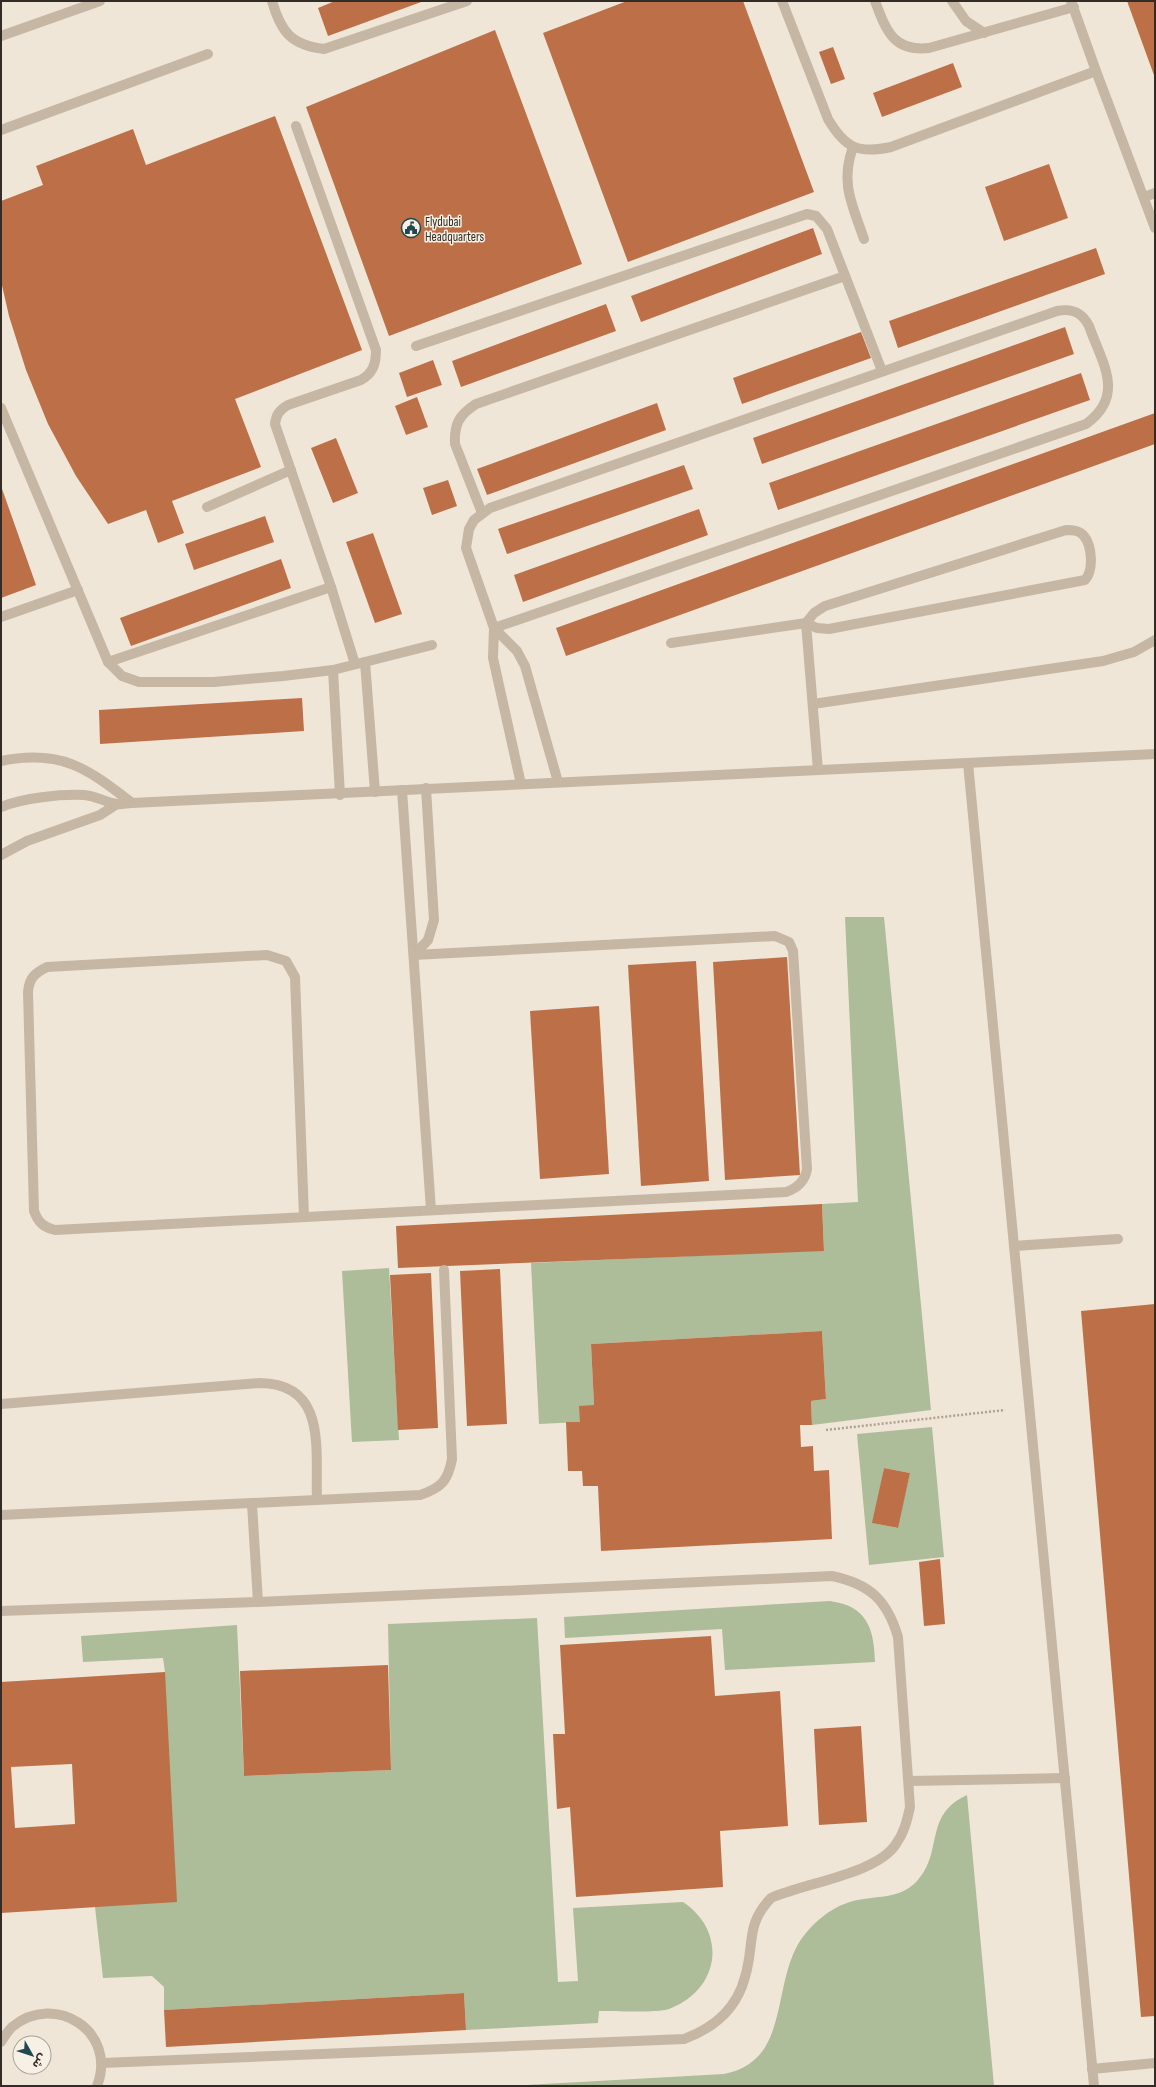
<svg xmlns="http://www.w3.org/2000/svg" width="1156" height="2087" viewBox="0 0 1156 2087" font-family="'Sofia Sans Condensed','Noto Sans Arabic',sans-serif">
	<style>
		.green { fill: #adbc99; fill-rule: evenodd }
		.building { fill: #bd7048; fill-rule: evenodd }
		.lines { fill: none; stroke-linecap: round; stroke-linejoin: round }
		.path { stroke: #b1a290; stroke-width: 2.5; stroke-dasharray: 2 2; stroke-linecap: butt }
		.minor { stroke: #c6b7a5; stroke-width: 10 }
		.labels { text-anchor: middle; stroke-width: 3; stroke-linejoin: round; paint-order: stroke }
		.poi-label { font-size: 13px; fill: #322b26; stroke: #f7f0e4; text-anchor: start }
	</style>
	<rect width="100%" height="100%" fill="#efe6d8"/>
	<g class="green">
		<polygon points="845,917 884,917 931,1410 812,1425 811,1401 826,1399 822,1331 591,1344 594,1405 580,1422 539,1424 531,1263 824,1250 822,1204 858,1202"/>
		<polygon points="389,1268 399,1440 352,1442 342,1271"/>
		<path d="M932,1427L944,1557L869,1565L857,1434ZM884,1468L910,1473L897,1528L873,1523Z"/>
		<path d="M830,1601C867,1606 874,1628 875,1662L725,1670L722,1629L565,1638L564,1617Z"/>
		<path d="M537,1618L558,1982L578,1981L573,1908L683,1902C728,1932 720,1990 669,2009C657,2013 614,2011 599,2011L598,2023L466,2030L464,1993L164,2010V1987L152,1976L103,1978L95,1907L165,1672L163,1658L83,1662L81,1636L237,1625L244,1776L391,1770L388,1624Z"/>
		<path d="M967,1795L994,2086H508L724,2074C792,2061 770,1984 802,1938C813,1923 829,1909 847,1903C871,1894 898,1902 917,1881C944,1852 923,1815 967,1795Z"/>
	</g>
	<g class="building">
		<polygon points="335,1 424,1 328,36 318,8"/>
		<polygon points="627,1 743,1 814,192 628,262 543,33"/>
		<polygon points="1127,1 1155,1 1155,78"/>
		<polygon points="495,30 582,264 389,336 306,107"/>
		<polygon points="833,47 845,79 831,84 819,52"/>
		<polygon points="953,63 962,87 882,117 873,93"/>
		<polygon points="275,116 362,350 235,399 261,467 172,501 184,533 158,543 146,510 108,524 76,476 48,424 26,370 9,316 1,281 1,201 43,185 36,166 133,129 146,165"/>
		<polygon points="1049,164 1068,218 1004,241 985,187"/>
		<polygon points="813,228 822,254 641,322 631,296"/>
		<polygon points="1096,248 1105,274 898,348 889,321"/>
		<polygon points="606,304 616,331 461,387 452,361"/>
		<polygon points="1065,327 1074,354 762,464 753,438"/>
		<polygon points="861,332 871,358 742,404 733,378"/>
		<polygon points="433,360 442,385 407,397 399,373"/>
		<polygon points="1081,373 1090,400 778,510 769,483"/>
		<polygon points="417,397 428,427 406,435 395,406"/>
		<polygon points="657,403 666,430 487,495 477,469"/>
		<polygon points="1155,413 1155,444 566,656 556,628"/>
		<polygon points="336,438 358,493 333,503 311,448"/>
		<polygon points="684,465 693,489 507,554 498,529"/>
		<polygon points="448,480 457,506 432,515 423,488"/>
		<polygon points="1,486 36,585 1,598"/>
		<polygon points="699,509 708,535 523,602 514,575"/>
		<polygon points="265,516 274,542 194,570 185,544"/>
		<polygon points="373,533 402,614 375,623 346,542"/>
		<polygon points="281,559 291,588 131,646 120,618"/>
		<polygon points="302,698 304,731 100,744 99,710"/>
		<polygon points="787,957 800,1175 725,1180 713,962"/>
		<polygon points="696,961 709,1181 641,1186 628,965"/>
		<polygon points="599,1006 609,1174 540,1179 530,1011"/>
		<polygon points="822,1204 824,1251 398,1268 396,1226"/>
		<polygon points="500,1269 507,1424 467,1426 460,1271"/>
		<polygon points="431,1273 438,1428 398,1430 390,1275"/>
		<polygon points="1155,1304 1155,2016 1141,2017 1081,1311"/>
		<polygon points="822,1331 826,1399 811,1401 812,1425 800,1425 801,1447 813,1446 814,1471 829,1470 832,1539 601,1551 598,1486 583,1486 582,1471 568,1471 566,1422 580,1422 579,1406 594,1405 591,1344"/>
		<polygon points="884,1468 910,1473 898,1528 872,1523"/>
		<polygon points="940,1559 945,1624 924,1626 919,1562"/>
		<polygon points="711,1636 715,1696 780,1691 788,1826 720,1831 723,1887 576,1897 570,1807 557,1809 553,1734 565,1734 560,1645"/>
		<polygon points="388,1665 391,1770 244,1776 240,1671"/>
		<path d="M165,1672L177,1902L1,1913V1682ZM72,1764L75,1824L15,1828L11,1767Z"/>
		<polygon points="861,1726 867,1822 819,1825 814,1729"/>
		<polygon points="464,1993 466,2030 166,2047 164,2010"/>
	</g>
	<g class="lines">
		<polyline class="path" points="826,1430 1005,1410"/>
		<g class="minor">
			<path d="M272,1C281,32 291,45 324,49L467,1"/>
			<path d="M782,1L828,119C845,148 858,154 891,147L1096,71"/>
			<path d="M875,1C886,30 893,52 929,48L1074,7"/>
			<polyline points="952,1 966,21 984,33"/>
			<polyline points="1071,1 1096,71 1155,228"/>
			<polyline points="1,36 100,1"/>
			<path d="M296,126L376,350C376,364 373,373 361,380L288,405C279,410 276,415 275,424L331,587L355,664"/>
			<polyline points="1,130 208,54"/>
			<path d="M853,147C840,183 852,204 864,239"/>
			<polyline points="1144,197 1155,193"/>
			<polyline points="416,346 807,214 816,216 827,229 882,371"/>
			<polyline points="1,408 108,662 122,676 139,682 214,682 283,676 333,670 432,645"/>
			<polyline points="207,507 291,470"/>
			<path d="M482,513L455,444C454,424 459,415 476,404L845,276"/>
			<path d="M1066,530C1072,530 1079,530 1084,536C1092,546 1094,570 1085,580L829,629L817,628L806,623L814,613L825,606Z"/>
			<polyline points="1,617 78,590"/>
			<path d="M494,628L1086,424C1126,395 1102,363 1089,326C1082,312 1072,308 1057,311L490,508L474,520L469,529L466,548L494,628L493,658L521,784"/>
			<polyline points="494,628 517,651 525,666 558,782"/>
			<polyline points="671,643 806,623 818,770"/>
			<polyline points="108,662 331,587"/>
			<polyline points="365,662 375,792"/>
			<polyline points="333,670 340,795"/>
			<polyline points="813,704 1103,661 1134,652 1155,640"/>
			<path d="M1,761C61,749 87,768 132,803"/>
			<polyline points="968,763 1094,2086"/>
			<polyline points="402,790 431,1210"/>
			<path d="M1,807C23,798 60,794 84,795C96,796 105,802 117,804C121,805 127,803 132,803L1155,754"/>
			<polyline points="1,855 27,841 100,815 117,804"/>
			<polyline points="414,955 428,940 434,920 426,788"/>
			<path d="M304,1217L295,977L286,961L267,955L47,967C35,973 29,978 28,992L34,1211C38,1222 43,1227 55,1230L786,1192C798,1188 805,1181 807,1169L793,951L789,942L775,936L414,955"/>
			<polyline points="1014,1246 1118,1239"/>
			<path d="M1,1404L260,1383C328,1384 315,1450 317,1499"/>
			<polyline points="252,1504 258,1602"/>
			<path d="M1,1515L420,1495C441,1488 448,1481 452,1459L444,1270"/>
			<path d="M1,1611L258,1602L832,1576C870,1584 887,1600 898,1637L910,1807C907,1821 904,1833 896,1844C877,1874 804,1883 771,1898C745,1925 755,1944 745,1977C737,2008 714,2028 684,2039L102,2063"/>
			<polyline points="909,1781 1065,1778"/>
			<path d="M1,2042C4,2037 8,2031 12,2027C55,1991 118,2032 97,2086"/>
			<polyline points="1092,2069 1155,2063"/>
		</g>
	</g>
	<defs>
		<g id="civic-ring" transform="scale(1)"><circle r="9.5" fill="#f7f0e4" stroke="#1f4850" stroke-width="1.5"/><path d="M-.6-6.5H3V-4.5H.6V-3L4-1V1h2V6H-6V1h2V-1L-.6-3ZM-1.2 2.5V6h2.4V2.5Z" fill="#1f4850"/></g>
	</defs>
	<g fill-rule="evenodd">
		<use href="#civic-ring" x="411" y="228"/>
	</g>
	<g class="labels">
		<g class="poi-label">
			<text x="425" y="226">Flydubai<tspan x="425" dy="15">Headquarters</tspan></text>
		</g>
	</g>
	<rect width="1156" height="2087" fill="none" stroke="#322b26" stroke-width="4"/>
	<g transform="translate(32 2055) rotate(129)"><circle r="19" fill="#f7f0e4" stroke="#a8a198"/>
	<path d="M0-3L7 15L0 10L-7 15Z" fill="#1f4850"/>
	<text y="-6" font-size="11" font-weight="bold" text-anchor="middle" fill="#322b26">ش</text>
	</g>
</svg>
